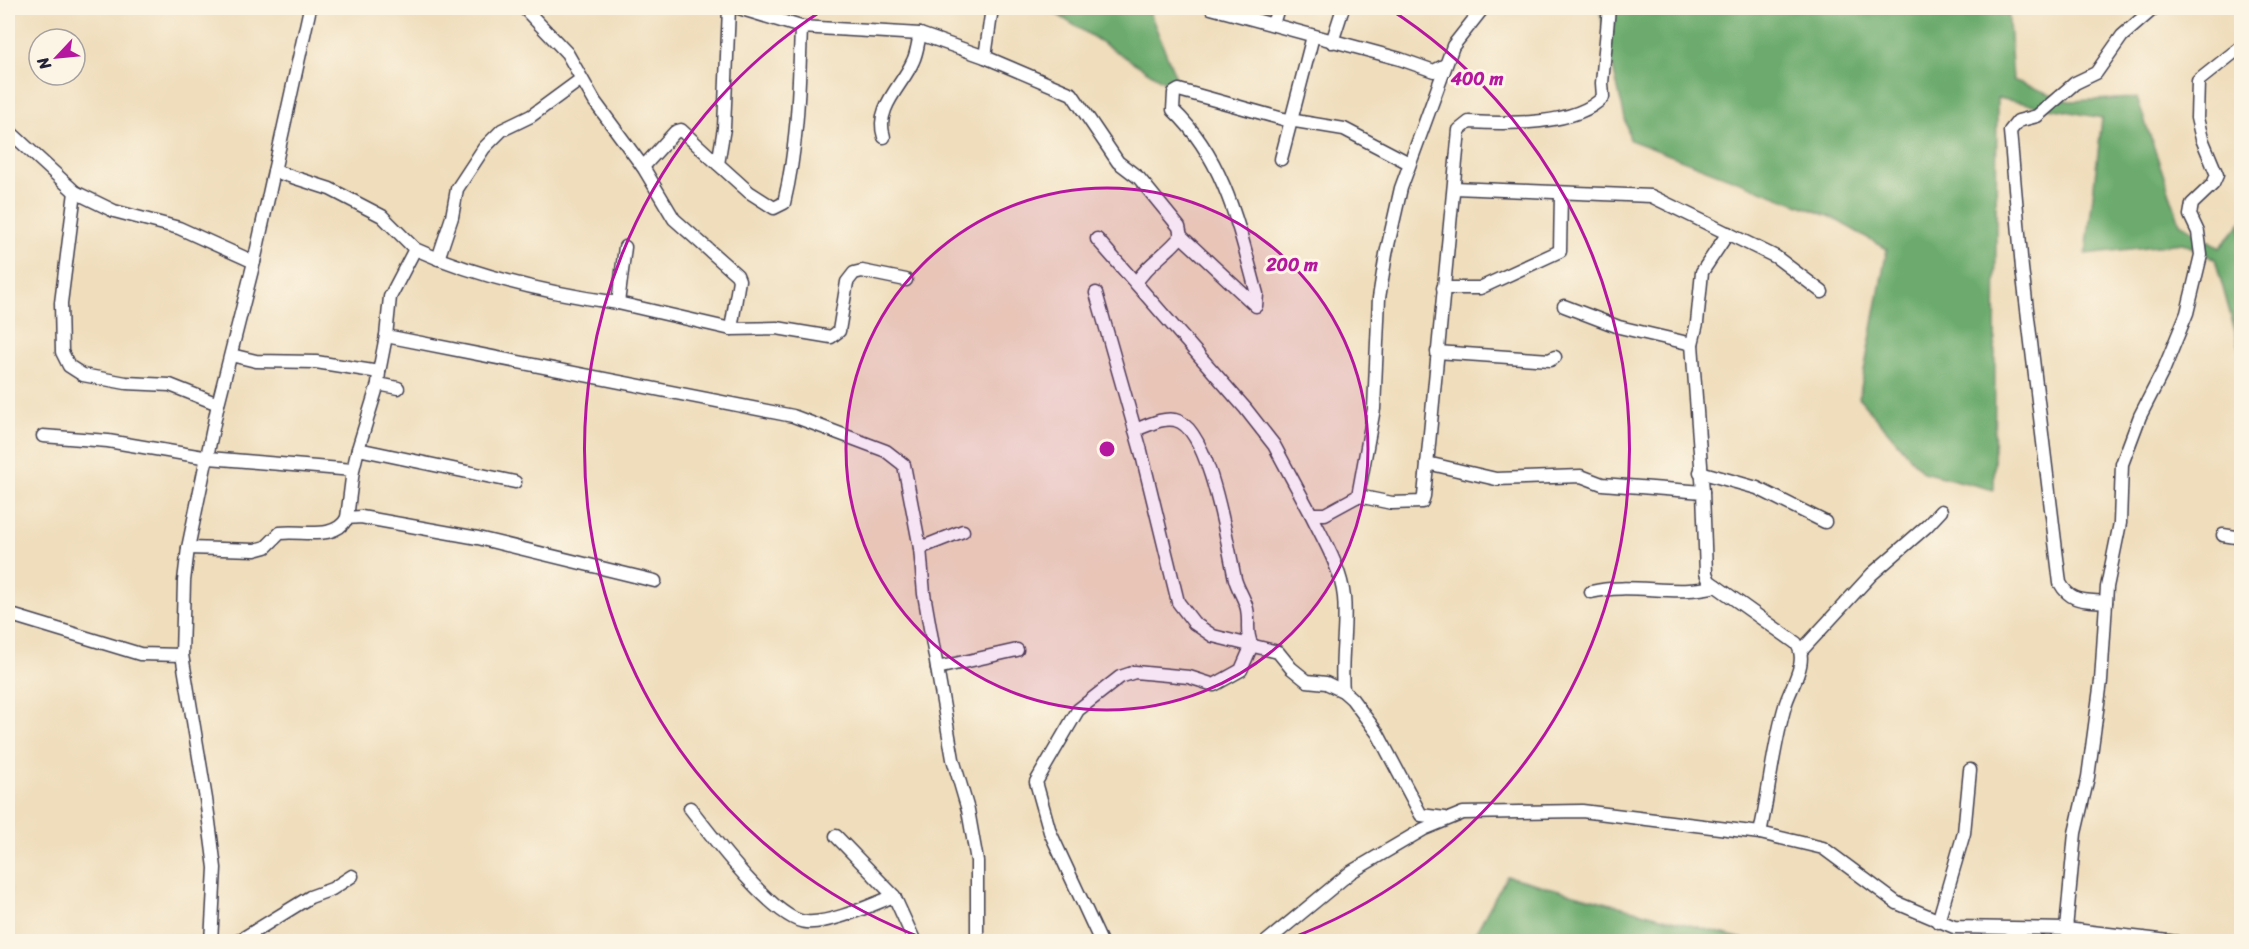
<svg xmlns="http://www.w3.org/2000/svg" width="2249" height="949" viewBox="0 0 2249 949" font-family="Sriracha,sans-serif">
	<style>
		.forest { fill: #6cab6d; stroke: #476654; stroke-width: 1.5 }
		.lines { fill: none; stroke-linecap: round; stroke-linejoin: round }
		.minor-casing { stroke: #413e4e; stroke-width: 15 }
		.minor { stroke: #fff; stroke-width: 12 }
		.ring { fill: none; stroke: #b5179e; stroke-width: 3 }
		.centre { fill: #b5179e; stroke: #fcf5e5; stroke-width: 3 }
		.ring-label { font-size: 18px; text-anchor: middle; font-weight: bold; fill: #b5179e; stroke: #fcf5e5; stroke-width: 6; stroke-linejoin: round; paint-order: stroke }
	</style>
	<rect width="100%" height="100%" fill="#fcf5e5"/>
	<filter id="ink" filterUnits="userSpaceOnUse"><feTurbulence type="fractalNoise" baseFrequency=".0167" numOctaves="2"/><feDisplacementMap in="SourceGraphic" scale="12" xChannelSelector="R" yChannelSelector="G"/><feConvolveMatrix kernelMatrix="1 2 1 2 8 2 1 2 1" color-interpolation-filters="sRGB"/></filter>
	<filter id="wash" filterUnits="userSpaceOnUse"><feTurbulence type="fractalNoise" baseFrequency=".008" numOctaves="4" result="noise"/><feDisplacementMap in="SourceGraphic" scale="24" xChannelSelector="R" yChannelSelector="G"/><feGaussianBlur stdDeviation="1.35" result="paint"/><feColorMatrix in="noise" values="0 0 0 0 0 0 0 0 0 0 0 0 0 0 0 0 0 1.4 0 .05"/><feComposite in="paint" operator="in"/></filter>
	<g filter="url(#wash)">
		<rect width="100%" height="100%" fill="#efddbb"/>
		<g class="forest">
			<polygon points="1050,8 1148,8 1182,93 1050,10"/>
			<polygon points="1599,8 2008,8 2013,80 2069,101 2137,98 2180,223 2220,248 2241,222 2241,353 2215,259 2183,243 2086,254 2102,118 1997,98 1994,490 1923,472 1859,398 1887,249 1831,217 1630,140"/>
			<polygon points="1507,876 1750,941 1471,941"/>
		</g>
	</g>
	<g filter="url(#ink)">
		<g class="lines">
			<g class="minor-casing">
				<g id="minor">
					<polyline points="524,8 567,53 595,102 643,167 675,132 681,130 718,164"/>
					<path d="M729,8L724,128L718,164L749,192L774,208L784,203C798,145 799,86 801,27L920,34L985,57L1072,94L1118,162L1139,178L1179,227L1181,236L1256,306L1257,294C1239,228 1225,159 1173,110L1174,93L1179,90L1283,119L1344,129L1409,163"/>
					<polyline points="739,8 801,27"/>
					<polyline points="1211,8 1400,59 1434,71 1445,65"/>
					<polyline points="1273,24 1278,8"/>
					<polyline points="1332,42 1343,8"/>
					<polyline points="985,57 992,8"/>
					<polyline points="8,130 75,192 114,211 179,228 254,262"/>
					<path d="M884,137C874,108 903,85 913,61C917,53 918,42 920,34"/>
					<polyline points="1281,159 1313,36"/>
					<polyline points="643,167 674,219 737,275 739,280 731,329"/>
					<polyline points="274,171 330,189 382,216 415,249"/>
					<polyline points="1454,188 1651,196 1776,257 1822,292"/>
					<polyline points="75,192 61,303 62,352 69,366 83,375 126,383 170,385 218,404"/>
					<polyline points="1097,239 1245,408 1274,445 1311,514"/>
					<polyline points="625,247 618,303 731,329 777,328 831,337 839,331 847,282 854,273 862,271 906,280"/>
					<polyline points="438,259 452,217 457,189 484,148 502,130 531,116 580,80"/>
					<path d="M1136,283C1148,263 1167,254 1181,236"/>
					<polyline points="1443,288 1480,288 1560,251 1561,194"/>
					<polyline points="1096,293 1141,451 1178,602 1194,623 1213,636 1278,652 1291,668 1307,681 1326,683 1343,691 1352,699 1378,734 1421,815 1445,818"/>
					<polyline points="1564,306 1619,327 1692,344"/>
					<path d="M386,336L390,297L415,249C478,277 549,293 618,303"/>
					<polyline points="1437,352 1550,360 1555,357"/>
					<polyline points="231,355 256,361 316,362 379,372 378,384"/>
					<polyline points="379,372 386,336 793,416 886,451 904,465 920,548 924,594 953,759 968,810 977,861 977,942"/>
					<polyline points="43,436 108,441 209,458 353,470 358,449 515,482"/>
					<polyline points="358,449 378,384 398,388"/>
					<path d="M1427,463L1496,479L1581,476L1602,484L1703,492L1706,573L1709,581L1796,643C1810,661 1790,687 1785,706C1773,747 1769,792 1760,833"/>
					<polyline points="353,470 347,518 361,517 478,538 655,581"/>
					<polyline points="1700,472 1757,488 1825,522"/>
					<polyline points="1703,492 1692,344 1697,323 1702,272 1728,233"/>
					<path d="M1358,496L1392,503L1422,502L1424,496L1459,130L1469,122C1507,124 1576,126 1603,97L1602,83L1609,8"/>
					<polyline points="2223,535 2242,538"/>
					<path d="M188,548L255,550L266,547L280,533C301,530 335,541 347,518"/>
					<polyline points="920,548 963,531"/>
					<path d="M1591,592C1632,582 1675,597 1716,586"/>
					<path d="M2106,602C2085,600 2071,603 2060,583L2022,268L2010,131L2018,121L2037,116L2075,83L2096,73L2122,36L2154,8"/>
					<polyline points="8,614 140,654 182,655"/>
					<polyline points="1802,650 1872,574 1927,526 1941,511"/>
					<polyline points="937,668 1017,650"/>
					<path d="M1343,691C1340,659 1347,626 1344,597C1341,568 1323,539 1311,514H1325L1358,496L1374,409L1379,298L1386,254L1401,188L1453,46L1483,8"/>
					<path d="M690,808C711,835 774,920 806,922C831,924 871,905 894,896"/>
					<polyline points="836,836 894,896 915,942"/>
					<polyline points="1938,922 1964,833 1970,770"/>
					<polyline points="2066,929 2075,833 2088,777 2101,681 2107,587 2120,523 2122,464 2140,416 2164,369 2187,313 2201,255 2198,232 2190,215 2192,204 2213,184 2217,175 2202,139 2197,118 2198,81 2242,46"/>
					<polyline points="211,942 215,868 206,799 182,655 184,581 188,548 218,404 254,262 310,8"/>
					<polyline points="237,942 310,897 332,889 352,876"/>
					<path d="M1101,942L1050,832L1036,782L1078,710L1120,677L1135,672L1189,677L1214,685L1241,670L1252,645C1245,633 1250,623 1247,609C1245,599 1238,590 1235,579C1228,548 1210,427 1175,420C1162,417 1147,426 1135,430"/>
					<polyline points="1266,942 1351,872 1424,829 1463,813 1582,811 1760,833 1823,848 1897,903 1954,927 2066,929 2177,942"/>
				</g>
			</g>
			<use href="#minor" class="minor"/>
		</g>
	</g>
	<circle cx="1107" cy="449" r="261" fill="#b5179e" fill-opacity=".12"/>
	<g class="ring">
		<circle cx="1107" cy="449" r="261"/>
		<path d="M928 940A523 523 0 0 1 826 8M1388 8A523 523 0 0 1 1286 940"/>
	</g>
	<circle cx="1107" cy="449" r="9" class="centre"/>
	<g class="ring-label">
		<text x="1477" y="85">400 m</text>
		<text x="1292" y="271">200 m</text>
	</g>
	<rect width="2249" height="949" fill="none" stroke="#fcf5e5" stroke-width="30"/>
	<g transform="translate(57 57) rotate(244)"><circle r="28" fill="#fcf5e5" stroke="#a5a1a1" stroke-width="1.5"/>
	<path d="M0-4.5L10 22L0 15L-10 22Z" fill="#b5179e"/>
	<text y="-9" font-size="16" font-weight="bold" text-anchor="middle" fill="#22223b">N</text>
	</g>
</svg>
